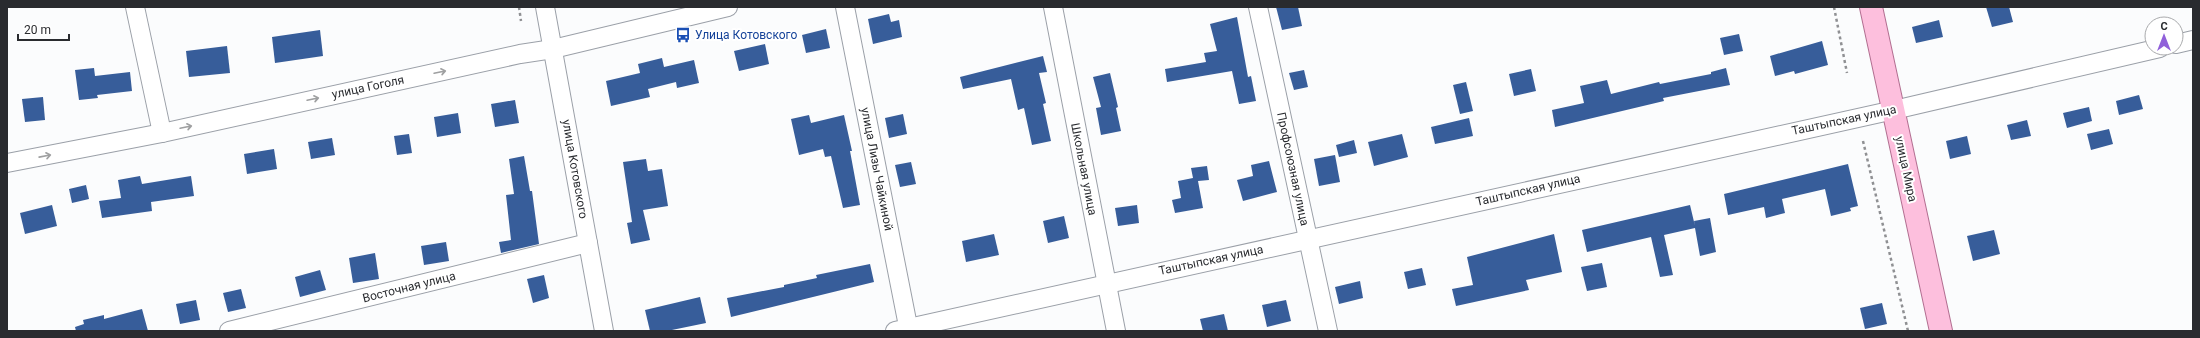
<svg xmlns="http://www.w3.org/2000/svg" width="2200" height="338" viewBox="0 0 2200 338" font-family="Roboto,sans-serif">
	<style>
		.building { fill: #375d9a }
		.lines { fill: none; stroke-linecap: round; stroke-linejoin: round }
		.minor-casing { stroke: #9ba0a8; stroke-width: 20 }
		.primary-casing { stroke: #b26f91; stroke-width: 24 }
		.path { stroke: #8f9093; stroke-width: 2.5; stroke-dasharray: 3 3; stroke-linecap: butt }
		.minor { stroke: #fff; stroke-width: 18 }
		.primary { stroke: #fdbfdd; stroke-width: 22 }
		.oneway { stroke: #9fa0a1 }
		.labels { text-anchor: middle; stroke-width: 4; stroke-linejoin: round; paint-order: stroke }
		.transit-label { font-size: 12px; fill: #164399; stroke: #fff; text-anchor: start }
		.street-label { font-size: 12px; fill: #292b2f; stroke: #fff }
	</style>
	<rect width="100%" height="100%" fill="#fbfcfd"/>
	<g class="building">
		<polygon points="1276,7 1298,7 1302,26 1282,30"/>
		<polygon points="1986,7 2009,7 2013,22 1992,27"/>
		<polygon points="889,14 891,22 899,20 902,37 873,44 868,19"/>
		<polygon points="1237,17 1248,77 1251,76 1256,101 1239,104 1232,71 1167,82 1165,69 1206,62 1204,53 1217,51 1210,24"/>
		<polygon points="1939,20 1943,37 1916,43 1912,27"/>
		<polygon points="826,29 830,48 806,53 802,35"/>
		<polygon points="320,30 323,56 275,63 272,37"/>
		<polygon points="1739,34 1743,51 1724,55 1720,38"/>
		<polygon points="1822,41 1828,65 1795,74 1794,71 1775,76 1770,56"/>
		<polygon points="765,44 769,64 739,71 734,51"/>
		<polygon points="227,46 230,73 189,77 186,51"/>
		<polygon points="1043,56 1047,72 1039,73 1046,103 1043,104 1051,141 1032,145 1024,108 1018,110 1011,79 963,89 960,77"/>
		<polygon points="662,58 664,67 694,60 699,83 677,88 676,82 648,89 650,97 611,106 606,81 640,73 638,64"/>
		<polygon points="94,68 95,76 130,72 132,91 97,95 98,98 79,100 75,70"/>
		<polygon points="1726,68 1730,85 1663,98 1664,101 1555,127 1552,110 1584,103 1580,86 1607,80 1611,94 1659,82 1660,84 1711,74 1711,72"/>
		<polygon points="1531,69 1536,91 1514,96 1509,74"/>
		<polygon points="1304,70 1308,87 1294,90 1289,73"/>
		<polygon points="1110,73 1118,107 1116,108 1121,131 1101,135 1096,108 1101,107 1093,77"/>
		<polygon points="1466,82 1473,111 1460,114 1453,85"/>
		<polygon points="2139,95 2143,109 2119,115 2116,101"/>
		<polygon points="43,97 45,120 25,122 22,99"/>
		<polygon points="515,100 519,123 495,127 491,104"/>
		<polygon points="2089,107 2092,121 2067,128 2063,113"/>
		<polygon points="458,113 461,133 437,137 434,117"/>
		<polygon points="903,114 907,134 889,138 885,118"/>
		<polygon points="809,115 811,123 844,115 852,151 850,151 860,205 843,208 831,156 825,157 823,149 799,155 791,119"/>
		<polygon points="1469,118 1473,136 1435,144 1431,127"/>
		<polygon points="2027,120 2031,136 2011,140 2007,125"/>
		<polygon points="2109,129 2113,144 2091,150 2087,134"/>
		<polygon points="409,134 412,153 397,155 394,136"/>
		<polygon points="1402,134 1408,157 1374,166 1368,142"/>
		<polygon points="1967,136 1971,154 1950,159 1946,141"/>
		<polygon points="332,138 335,155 311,159 308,142"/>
		<polygon points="1354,140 1357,153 1339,157 1336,145"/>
		<polygon points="274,149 277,169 247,174 244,154"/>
		<polygon points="1335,155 1340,182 1319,186 1314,159"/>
		<polygon points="524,156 530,191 532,191 539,244 501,253 499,242 511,240 506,195 514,194 509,159"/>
		<polygon points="646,159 648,171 662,169 668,206 643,210 650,240 631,244 627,223 632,222 623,162"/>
		<polygon points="1269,161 1277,192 1243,201 1237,180 1253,176 1251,165"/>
		<polygon points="911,162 916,184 900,187 895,165"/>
		<polygon points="1848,164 1858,206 1850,208 1851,211 1831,216 1825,189 1782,199 1785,213 1766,218 1764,207 1728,215 1724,194"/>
		<polygon points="1207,166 1209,180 1198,181 1203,208 1175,213 1172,200 1181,198 1178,181 1193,178 1191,168"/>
		<polygon points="140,176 142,184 191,176 194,196 151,202 152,211 102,218 99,201 121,198 118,180"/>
		<polygon points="86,185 89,199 72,203 69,189"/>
		<polygon points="52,205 57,226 25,234 20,213"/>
		<polygon points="1137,205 1139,223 1118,226 1115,208"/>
		<polygon points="1690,205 1695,226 1694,221 1710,218 1716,252 1700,256 1695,228 1664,235 1673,275 1660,277 1651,237 1587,252 1582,230"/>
		<polygon points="1064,216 1069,238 1048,243 1043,221"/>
		<polygon points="1994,230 2000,254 1973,261 1967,236"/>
		<polygon points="994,234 999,255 966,262 962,241"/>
		<polygon points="1554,234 1562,272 1526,280 1529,290 1456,306 1452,289 1473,285 1467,257"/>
		<polygon points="446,242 449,261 424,265 421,246"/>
		<polygon points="375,253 379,279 353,283 349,258"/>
		<polygon points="1602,263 1607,287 1587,291 1581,267"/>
		<polygon points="870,264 874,282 731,317 727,298 784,287 784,285 817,278 816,275"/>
		<polygon points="1422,268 1426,285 1408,289 1404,272"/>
		<polygon points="320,270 326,290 300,297 295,277"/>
		<polygon points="544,275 549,298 533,303 527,279"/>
		<polygon points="1360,281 1363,298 1339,304 1335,287"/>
		<polygon points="241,289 246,308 228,312 223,293"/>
		<polygon points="700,297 706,323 667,331 650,331 645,310"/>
		<polygon points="196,300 200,320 180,324 176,304"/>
		<polygon points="1286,300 1291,321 1267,327 1262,305"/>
		<polygon points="1882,303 1887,324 1865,329 1860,308"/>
		<polygon points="142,309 148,331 76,331 75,327 84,324 83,320 104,315 104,319"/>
		<polygon points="1224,314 1228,331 1203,331 1200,319"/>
	</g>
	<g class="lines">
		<g class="minor-casing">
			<g id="minor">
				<polyline points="135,7 162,133"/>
				<polyline points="545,7 604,331"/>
				<polyline points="845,7 909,331"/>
				<polyline points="1053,7 1116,331"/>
				<polyline points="1258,7 1328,331"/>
				<polyline points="2176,44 2193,40"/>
				<polyline points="7,163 162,133 520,54 553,49 728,7"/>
				<polyline points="229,331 588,243"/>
				<polyline points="895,331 1894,110 2160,48"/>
			</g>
		</g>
		<g class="primary-casing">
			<polyline id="primary" points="1871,7 1941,331"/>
		</g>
		<g class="path">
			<polyline points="519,7 521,21"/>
			<polyline points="1834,7 1847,73"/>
			<polyline points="1863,141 1908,331"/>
		</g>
		<use href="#minor" class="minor"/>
		<use href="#primary" class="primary"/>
	</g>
	<defs><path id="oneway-shaft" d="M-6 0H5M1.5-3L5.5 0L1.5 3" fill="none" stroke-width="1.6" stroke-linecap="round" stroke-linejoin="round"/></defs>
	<g class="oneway">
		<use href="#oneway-shaft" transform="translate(440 72) rotate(-12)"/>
		<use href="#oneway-shaft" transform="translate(313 99) rotate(-12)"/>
		<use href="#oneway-shaft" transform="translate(186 127) rotate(-12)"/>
		<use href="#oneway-shaft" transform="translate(45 156) rotate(-11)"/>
	</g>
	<defs>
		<g id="bus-bare" transform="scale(1.2)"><path d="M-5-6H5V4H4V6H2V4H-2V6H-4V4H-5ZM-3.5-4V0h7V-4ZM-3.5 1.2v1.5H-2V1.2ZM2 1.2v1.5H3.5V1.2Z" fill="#1a4fb4" stroke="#fff" stroke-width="2.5" paint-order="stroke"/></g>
	</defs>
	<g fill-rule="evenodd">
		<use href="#bus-bare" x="683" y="35"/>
	</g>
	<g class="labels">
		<g class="transit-label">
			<text x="695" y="39">Улица Котовского</text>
		</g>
		<g class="street-label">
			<text transform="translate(368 87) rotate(-12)" y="4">улица Гоголя</text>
			<text transform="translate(1844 120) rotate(-12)" y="4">Таштыпская улица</text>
			<text transform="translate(575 169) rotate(80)" y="4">улица Котовского</text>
			<text transform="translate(877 169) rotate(79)" y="4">улица Лизы Чайкиной</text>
			<text transform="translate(1084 169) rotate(79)" y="4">Школьная улица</text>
			<text transform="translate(1293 169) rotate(78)" y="4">Профсоюзная улица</text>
			<text transform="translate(1906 169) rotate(78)" y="4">улица Мира</text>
			<text transform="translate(1528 190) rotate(-13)" y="4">Таштыпская улица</text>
			<text transform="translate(1211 260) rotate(-12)" y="4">Таштыпская улица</text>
			<text transform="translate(409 287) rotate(-14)" y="4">Восточная улица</text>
		</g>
	</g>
	<rect width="2200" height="338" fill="none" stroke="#292b2f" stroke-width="16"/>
	<g transform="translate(2164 36)"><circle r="19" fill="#ffffff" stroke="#a9aaac"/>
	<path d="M0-3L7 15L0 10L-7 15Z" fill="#9060da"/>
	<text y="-6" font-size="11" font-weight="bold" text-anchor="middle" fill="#292b2f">С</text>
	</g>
	<path d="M18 34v6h51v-6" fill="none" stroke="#292b2f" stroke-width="2"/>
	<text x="24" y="34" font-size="12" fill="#292b2f" stroke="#ffffff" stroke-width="3" paint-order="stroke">20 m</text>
</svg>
